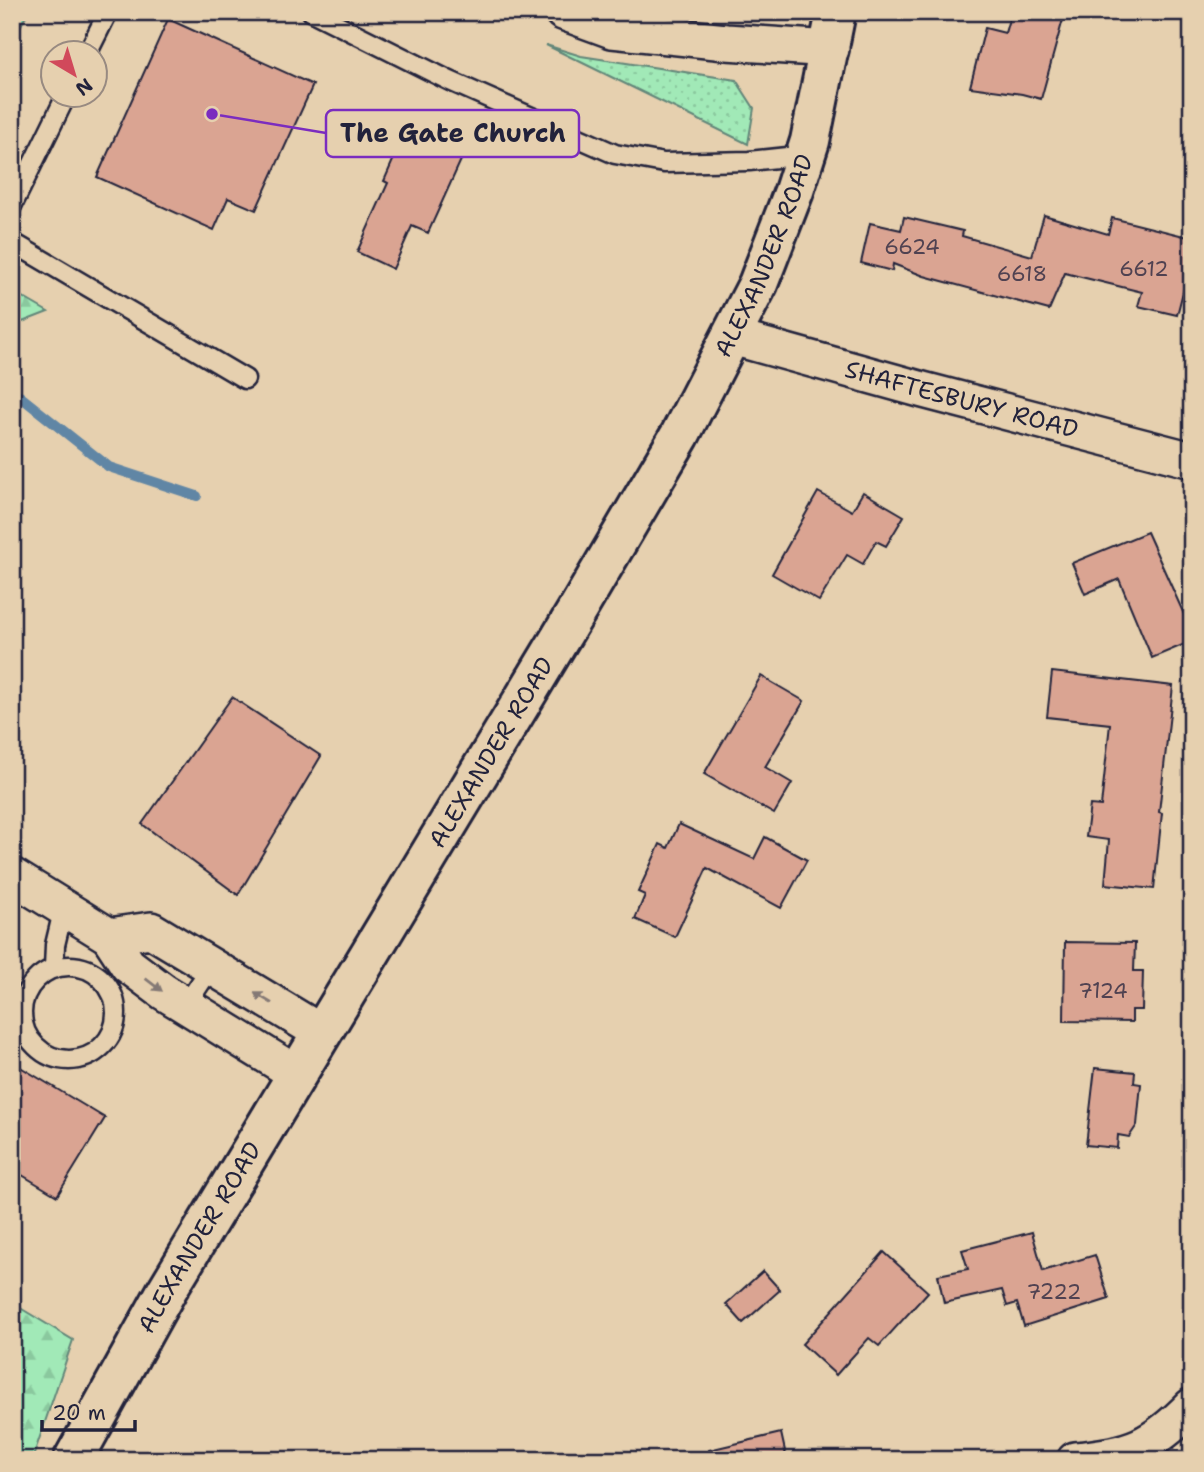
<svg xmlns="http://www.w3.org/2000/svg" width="1204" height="1472" viewBox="0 0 1204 1472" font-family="'Shantell Sans',sans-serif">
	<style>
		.grass { fill: url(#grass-dots); stroke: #628679; stroke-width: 2 }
		.forest { fill: url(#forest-firs); stroke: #628679; stroke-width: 2 }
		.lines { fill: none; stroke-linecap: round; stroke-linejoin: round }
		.stream { stroke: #6186a5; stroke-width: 10 }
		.building { fill: #daa492; stroke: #22223b; stroke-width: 2 }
		.service-casing { stroke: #22223b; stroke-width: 23 }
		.minor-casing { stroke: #22223b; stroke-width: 40 }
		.tertiary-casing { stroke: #22223b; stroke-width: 44 }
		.service { stroke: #e6d0af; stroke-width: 18 }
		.minor { stroke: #e6d0af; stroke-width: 35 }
		.tertiary { stroke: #e6d0af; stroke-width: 38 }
		.oneway { fill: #847975 }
		.labels { text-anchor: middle; stroke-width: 5; stroke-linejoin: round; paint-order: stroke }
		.number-label { font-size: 21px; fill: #504251 }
		.street-label { font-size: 24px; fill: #22223b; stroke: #e6d0af }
		.leader { fill: none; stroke: #7b2cbf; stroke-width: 2.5 }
		.callout-dot { fill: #7b2cbf; stroke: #e6d0af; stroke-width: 2.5 }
		.callout { fill: #e6d0af; stroke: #7b2cbf; stroke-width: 2.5 }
		.callout-label { font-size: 26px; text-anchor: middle; font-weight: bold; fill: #22223b }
	</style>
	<defs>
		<pattern id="grass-dots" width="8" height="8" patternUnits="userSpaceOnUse" patternTransform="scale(1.75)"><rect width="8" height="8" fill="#a1e9b7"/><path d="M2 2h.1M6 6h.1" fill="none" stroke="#8ac89e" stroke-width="1.8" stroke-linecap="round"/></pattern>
		<pattern id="forest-firs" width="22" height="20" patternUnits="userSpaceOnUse" patternTransform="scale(1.75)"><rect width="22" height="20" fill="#a1e9b7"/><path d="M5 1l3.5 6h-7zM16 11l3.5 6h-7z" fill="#8ac89e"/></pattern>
	</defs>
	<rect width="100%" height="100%" fill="#e6d0af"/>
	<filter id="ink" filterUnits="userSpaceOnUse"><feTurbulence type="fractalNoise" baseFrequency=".0143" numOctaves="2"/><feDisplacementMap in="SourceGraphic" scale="14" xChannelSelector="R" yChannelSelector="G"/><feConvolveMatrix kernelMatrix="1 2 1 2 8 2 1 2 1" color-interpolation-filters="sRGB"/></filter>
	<g filter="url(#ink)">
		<polygon class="grass" points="546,45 581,56 736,80 754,108 748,144"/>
		<g class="forest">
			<polygon points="12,12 28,12 12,42"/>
			<polygon points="12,291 48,312 12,326"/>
			<polygon points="12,1303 73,1340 32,1460 12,1460"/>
		</g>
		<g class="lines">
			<polyline class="stream" points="12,390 109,467 197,496"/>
		</g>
		<g class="building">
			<polygon points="1011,12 1065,12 1041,99 1022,94 970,87 985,28 1005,33"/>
			<polygon points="168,19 313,85 256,210 228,198 214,230 97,177"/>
			<polygon points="401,142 417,149 421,142 461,160 428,233 412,226 393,269 357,252 388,183 384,181"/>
			<polygon points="1044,215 1108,234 1112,218 1192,238 1192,257 1177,315 1138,306 1142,292 1065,273 1049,310 924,276 893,264 892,271 861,263 870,223 901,230 904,217 963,231 962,236 1032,256"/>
			<polygon points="818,492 852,511 863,492 904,516 886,546 876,541 863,564 847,555 819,601 772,574"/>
			<polygon points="1147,532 1192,632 1192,641 1152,658 1119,579 1085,594 1072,563"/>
			<polygon points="1052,672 1173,686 1159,812 1162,813 1154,889 1105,884 1109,840 1086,837 1090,805 1101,806 1110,724 1047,717"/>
			<polygon points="761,676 804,701 765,767 792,783 774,814 704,774"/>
			<polygon points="232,697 321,756 238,895 142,824"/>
			<polygon points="679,824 754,859 765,837 807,860 781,908 707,868 675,937 635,919 645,895 638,892 660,844 668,848"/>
			<polygon points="1065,942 1135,943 1134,971 1143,971 1142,1010 1132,1010 1132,1022 1064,1021"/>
			<polygon points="12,1062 105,1118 57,1196 12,1169"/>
			<polygon points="1095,1068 1135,1072 1134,1083 1141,1084 1137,1125 1129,1137 1118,1135 1117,1148 1086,1145"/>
			<polygon points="1032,1232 1043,1271 1095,1255 1109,1299 1024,1326 1017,1303 1007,1306 1002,1290 944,1303 938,1275 968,1269 962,1250"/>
			<polygon points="884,1252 928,1292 879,1346 869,1338 836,1375 802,1344"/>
			<polygon points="763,1271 780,1290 743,1323 726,1304"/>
			<polygon points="781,1433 787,1460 710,1460 709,1450"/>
		</g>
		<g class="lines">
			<g class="service-casing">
				<g id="service">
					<polyline points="312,12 450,81 615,154 664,163 749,161 806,155"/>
					<polyline points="88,52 108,12"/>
					<polyline points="12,206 67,94"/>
					<polyline points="12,242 245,379"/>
					<circle cx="69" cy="1013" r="47"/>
					<polyline points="54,968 55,945 64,907"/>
					<polyline points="186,1005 211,967"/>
				</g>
			</g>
			<g class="minor-casing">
				<g id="minor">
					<polyline points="563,12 612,30 726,42 831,49"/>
					<path id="s1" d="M732,337L923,390L1192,460"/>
					<polyline points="12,876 109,936 128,965 164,992 297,1074"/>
					<polyline points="109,936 151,930 322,1033"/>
					<path d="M1075,1460C1131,1455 1153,1446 1192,1406"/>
				</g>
			</g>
			<g class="tertiary-casing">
				<g id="tertiary">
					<path id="s2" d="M73,1460L167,1290L579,607L680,435L758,284L794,191L810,141L836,12"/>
				</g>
			</g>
			<use href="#service" class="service"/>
			<use href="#minor" class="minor"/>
			<use href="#tertiary" class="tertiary"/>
		</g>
		<defs><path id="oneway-solid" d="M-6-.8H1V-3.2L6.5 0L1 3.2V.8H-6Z" transform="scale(1.75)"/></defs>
		<g class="oneway">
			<use href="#oneway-solid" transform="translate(154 985) rotate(37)"/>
			<use href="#oneway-solid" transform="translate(263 998) rotate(-149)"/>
		</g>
	</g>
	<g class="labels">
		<g class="number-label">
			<text x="912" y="254">6624</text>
			<text x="1144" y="276">6612</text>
			<text x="1022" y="281">6618</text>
			<text x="1103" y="998">7124</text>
			<text x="1054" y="1299">7222</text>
		</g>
		<g class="street-label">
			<text dy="8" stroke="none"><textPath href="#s2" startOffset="1390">ALEXANDER ROAD</textPath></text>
			<text dy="8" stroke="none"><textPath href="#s1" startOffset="238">SHAFTESBURY ROAD</textPath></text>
			<text dy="8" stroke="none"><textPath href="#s2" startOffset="822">ALEXANDER ROAD</textPath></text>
			<text dy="8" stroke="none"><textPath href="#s2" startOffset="256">ALEXANDER ROAD</textPath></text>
		</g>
	</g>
	<path class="leader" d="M212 114L326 133"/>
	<circle class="callout-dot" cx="212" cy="114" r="7"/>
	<rect class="callout" x="326" y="110" width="253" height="47" rx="7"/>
	<g class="callout-label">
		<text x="453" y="142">The Gate Church</text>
	</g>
	<rect width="1204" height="1472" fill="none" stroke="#e6d0af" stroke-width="42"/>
	<rect x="21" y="21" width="1162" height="1430" fill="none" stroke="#22223b" stroke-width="2.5" filter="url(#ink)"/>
	<g transform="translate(74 74) rotate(142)"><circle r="33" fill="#e6d0af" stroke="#988a81" stroke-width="2"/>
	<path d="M0-5L12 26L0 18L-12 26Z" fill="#d1495b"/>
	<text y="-10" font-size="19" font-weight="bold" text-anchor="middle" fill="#22223b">N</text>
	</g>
	<path d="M42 1420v10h93v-10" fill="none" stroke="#22223b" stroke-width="3.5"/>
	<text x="52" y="1420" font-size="21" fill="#22223b" stroke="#e6d0af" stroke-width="5" paint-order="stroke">20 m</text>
</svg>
